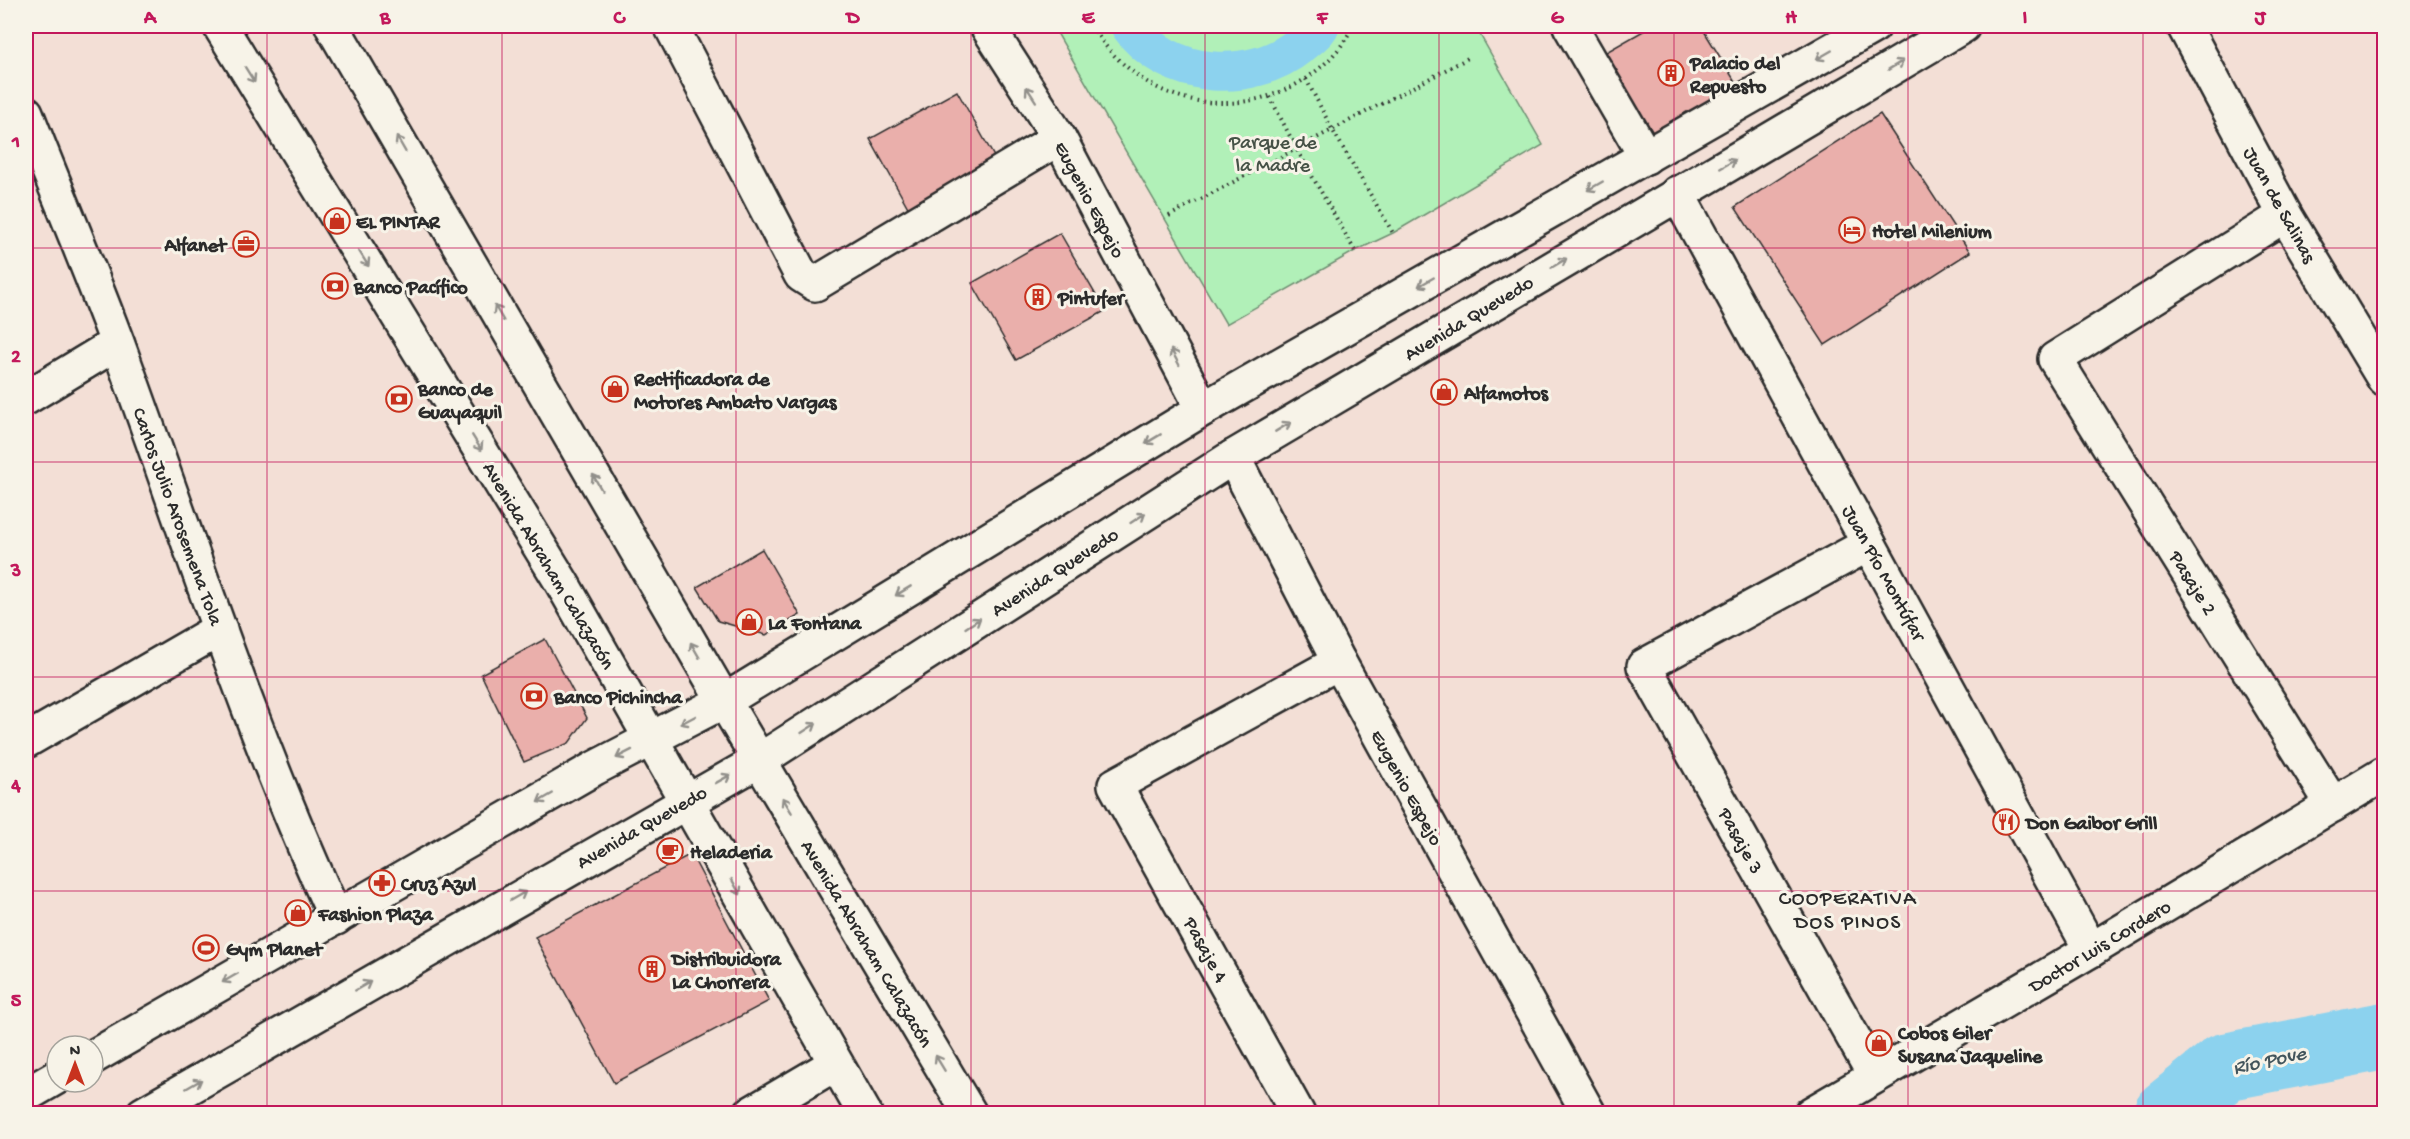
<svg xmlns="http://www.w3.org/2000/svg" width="2410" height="1139" viewBox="0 0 2410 1139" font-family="'Gochi Hand',sans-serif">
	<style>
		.green { fill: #b1f0b8; stroke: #6e8e72; stroke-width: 1.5 }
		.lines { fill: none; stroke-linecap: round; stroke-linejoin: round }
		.canal { stroke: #8cd2ee; stroke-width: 39 }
		.river { stroke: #8cd2ee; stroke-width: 68 }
		.building { fill: #eaafab; stroke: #2b2b2b; stroke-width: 1.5 }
		.minor-casing { stroke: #2b2b2b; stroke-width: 38 }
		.major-casing { stroke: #2b2b2b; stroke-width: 38 }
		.path { stroke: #2b2b2b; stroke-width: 4; stroke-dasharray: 1.5 4.5; stroke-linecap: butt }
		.minor { stroke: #f7f3e8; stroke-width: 33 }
		.major { stroke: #f7f3e8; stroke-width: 33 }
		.oneway { stroke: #918f8a }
		.grid { fill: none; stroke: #c2185b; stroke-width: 1.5; stroke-opacity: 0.55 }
		.labels { text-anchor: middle; stroke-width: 6; stroke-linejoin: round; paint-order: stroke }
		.poi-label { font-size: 20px; font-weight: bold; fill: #2b2b2b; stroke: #f7f3e8; text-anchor: start }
		.park-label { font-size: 20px; fill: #465247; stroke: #f7f3e8 }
		.street-label { font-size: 20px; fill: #2b2b2b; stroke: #f7f3e8 }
		.neighbourhood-label { font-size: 21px; letter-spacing: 1.5px; fill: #2b2b2b; stroke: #f7f3e8 }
		.water-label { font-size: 21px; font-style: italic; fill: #43555c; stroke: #f7f3e8 }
		.neatline { fill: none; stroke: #c2185b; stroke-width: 2 }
		.grid-label { font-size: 20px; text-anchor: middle; font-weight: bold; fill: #c2185b }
	</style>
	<rect width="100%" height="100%" fill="#f3dfd6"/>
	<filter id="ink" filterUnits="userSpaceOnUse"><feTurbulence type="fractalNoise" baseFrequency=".0167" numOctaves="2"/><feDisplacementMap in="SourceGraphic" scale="12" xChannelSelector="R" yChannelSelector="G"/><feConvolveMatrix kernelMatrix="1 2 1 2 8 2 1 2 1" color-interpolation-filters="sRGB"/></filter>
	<g filter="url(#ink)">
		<polygon class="green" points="1053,26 1475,26 1543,145 1393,233 1355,251 1226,324"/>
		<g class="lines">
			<path class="canal" d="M1130,26C1168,80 1251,85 1300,45C1307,39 1315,34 1320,26"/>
			<polyline class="river" points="2167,1114 2225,1067 2384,1036"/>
		</g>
		<g class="building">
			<polygon points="1652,26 1701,26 1741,91 1652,143 1601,55"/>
			<polygon points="957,91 997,162 910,211 870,139"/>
			<polygon points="1880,114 1970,252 1825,345 1735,207"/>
			<polygon points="1060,233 1105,311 1016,360 972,283"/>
			<polygon points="762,549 800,615 766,635 718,621 697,587"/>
			<polygon points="545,639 587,718 569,743 524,762 481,674"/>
			<polygon points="691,854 769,1001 614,1083 535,937"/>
		</g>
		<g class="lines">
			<g class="minor-casing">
				<g id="minor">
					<polyline points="671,26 801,275 815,284 1059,138"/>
					<polyline points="987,26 1059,138 1203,409"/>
					<polyline points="1570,26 1646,157"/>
					<polyline points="2184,26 2285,215 2384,379"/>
					<path d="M26,113C56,190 89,267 118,345C188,536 250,732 336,918"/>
					<polyline points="1677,193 2091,950"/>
					<polyline points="2285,215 2055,359 2333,805"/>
					<polyline points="26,398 117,343"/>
					<polyline points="1233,457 1339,662 1589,1114"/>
					<polyline points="1869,544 1644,666 1875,1076"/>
					<polyline points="26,741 220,629"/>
					<polyline points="750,1114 835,1064"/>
					<polyline points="1298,1114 1115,785 1339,662"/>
					<polyline points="1811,1114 2091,950 2384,774"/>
				</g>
			</g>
			<g class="major-casing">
				<g id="major">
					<polyline points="220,26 562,583 865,1114"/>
					<polyline points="332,26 724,701 970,1114"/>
					<polyline points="93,1057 595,768 724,701 1203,409 1874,26"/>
					<polyline points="26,1095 57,1077"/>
					<polyline points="143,1114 760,760 1233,457 1963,26"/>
				</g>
			</g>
			<g class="path">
				<path d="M1093,26C1102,46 1121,63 1138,76C1199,120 1287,109 1336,52C1343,45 1348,34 1354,26"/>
				<polyline points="1306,79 1332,129 1393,233"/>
				<polyline points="1270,97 1296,148 1355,251"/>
				<polyline points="1169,216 1470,57"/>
			</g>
			<use href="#minor" class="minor"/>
			<use href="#major" class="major"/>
		</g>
		<defs><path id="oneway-shaft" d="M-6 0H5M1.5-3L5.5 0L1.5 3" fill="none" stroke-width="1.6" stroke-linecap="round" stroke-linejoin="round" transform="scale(1.5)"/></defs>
		<g class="oneway">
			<use href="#oneway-shaft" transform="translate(1824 55) rotate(150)"/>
			<use href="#oneway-shaft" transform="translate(1896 65) rotate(-31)"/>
			<use href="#oneway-shaft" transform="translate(250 75) rotate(58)"/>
			<use href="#oneway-shaft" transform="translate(1031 94) rotate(-123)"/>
			<use href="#oneway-shaft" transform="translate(401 144) rotate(-120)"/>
			<use href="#oneway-shaft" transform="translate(1728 164) rotate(-30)"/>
			<use href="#oneway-shaft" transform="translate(1595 186) rotate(150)"/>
			<use href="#oneway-shaft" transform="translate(364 259) rotate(58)"/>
			<use href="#oneway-shaft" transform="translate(1559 263) rotate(-31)"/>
			<use href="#oneway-shaft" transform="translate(1426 282) rotate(150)"/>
			<use href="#oneway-shaft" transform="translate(499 313) rotate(-120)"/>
			<use href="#oneway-shaft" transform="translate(1175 357) rotate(-118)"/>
			<use href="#oneway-shaft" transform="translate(1283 427) rotate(-31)"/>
			<use href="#oneway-shaft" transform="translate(1153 439) rotate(149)"/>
			<use href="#oneway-shaft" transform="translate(477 443) rotate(58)"/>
			<use href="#oneway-shaft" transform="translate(597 482) rotate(-120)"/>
			<use href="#oneway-shaft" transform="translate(1138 518) rotate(-33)"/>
			<use href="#oneway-shaft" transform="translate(903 591) rotate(149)"/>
			<use href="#oneway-shaft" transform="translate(973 623) rotate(-33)"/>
			<use href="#oneway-shaft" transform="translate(695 650) rotate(-120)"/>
			<use href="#oneway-shaft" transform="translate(688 720) rotate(152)"/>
			<use href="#oneway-shaft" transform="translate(809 728) rotate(-33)"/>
			<use href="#oneway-shaft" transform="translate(624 754) rotate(153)"/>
			<use href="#oneway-shaft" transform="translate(723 779) rotate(-29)"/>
			<use href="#oneway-shaft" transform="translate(545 798) rotate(150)"/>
			<use href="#oneway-shaft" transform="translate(787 805) rotate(-121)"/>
			<use href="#oneway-shaft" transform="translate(736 887) rotate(61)"/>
			<use href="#oneway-shaft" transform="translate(518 896) rotate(-30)"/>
			<use href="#oneway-shaft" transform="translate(230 978) rotate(150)"/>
			<use href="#oneway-shaft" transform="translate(363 986) rotate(-30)"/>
			<use href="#oneway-shaft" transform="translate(940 1063) rotate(-121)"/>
			<use href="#oneway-shaft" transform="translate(194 1084) rotate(-30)"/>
		</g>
	</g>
	<path class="grid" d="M267,26V1114M502,26V1114M736,26V1114M971,26V1114M1205,26V1114M1439,26V1114M1674,26V1114M1908,26V1114M2143,26V1114M26,248H2384M26,462H2384M26,677H2384M26,891H2384"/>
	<defs>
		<g id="building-ring" transform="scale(1.35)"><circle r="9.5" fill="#f7f3e8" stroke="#c8321e" stroke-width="1.5"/><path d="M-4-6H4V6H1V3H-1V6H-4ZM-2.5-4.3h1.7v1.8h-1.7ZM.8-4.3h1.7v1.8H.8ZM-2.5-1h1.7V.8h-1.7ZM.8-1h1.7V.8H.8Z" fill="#c8321e"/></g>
		<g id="shop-ring" transform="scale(1.35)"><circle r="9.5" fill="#f7f3e8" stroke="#c8321e" stroke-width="1.5"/><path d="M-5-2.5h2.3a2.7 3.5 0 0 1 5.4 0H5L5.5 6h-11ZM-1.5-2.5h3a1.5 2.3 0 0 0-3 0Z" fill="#c8321e"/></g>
		<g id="hotel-ring" transform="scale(1.35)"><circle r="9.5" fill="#f7f3e8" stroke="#c8321e" stroke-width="1.5"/><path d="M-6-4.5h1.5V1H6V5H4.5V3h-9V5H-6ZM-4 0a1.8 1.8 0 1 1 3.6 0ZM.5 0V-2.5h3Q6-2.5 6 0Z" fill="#c8321e"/></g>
		<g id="office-ring" transform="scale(1.35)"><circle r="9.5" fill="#f7f3e8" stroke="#c8321e" stroke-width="1.5"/><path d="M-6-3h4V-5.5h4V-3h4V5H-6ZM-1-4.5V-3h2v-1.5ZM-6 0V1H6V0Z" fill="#c8321e"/></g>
		<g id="bank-ring" transform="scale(1.35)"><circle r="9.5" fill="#f7f3e8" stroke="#c8321e" stroke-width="1.5"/><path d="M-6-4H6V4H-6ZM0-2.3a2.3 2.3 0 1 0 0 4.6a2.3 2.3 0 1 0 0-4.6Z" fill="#c8321e"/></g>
		<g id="restaurant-ring" transform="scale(1.35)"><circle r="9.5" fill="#f7f3e8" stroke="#c8321e" stroke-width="1.5"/><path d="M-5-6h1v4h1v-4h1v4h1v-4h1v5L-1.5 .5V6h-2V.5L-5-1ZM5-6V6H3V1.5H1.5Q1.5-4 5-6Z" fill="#c8321e"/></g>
		<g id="cafe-ring" transform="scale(1.35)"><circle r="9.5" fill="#f7f3e8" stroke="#c8321e" stroke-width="1.5"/><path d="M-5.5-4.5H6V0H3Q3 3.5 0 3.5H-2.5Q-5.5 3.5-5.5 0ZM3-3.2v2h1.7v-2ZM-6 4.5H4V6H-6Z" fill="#c8321e"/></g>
		<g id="pharmacy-ring" transform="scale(1.35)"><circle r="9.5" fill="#f7f3e8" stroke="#c8321e" stroke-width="1.5"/><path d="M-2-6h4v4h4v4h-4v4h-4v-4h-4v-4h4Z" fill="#c8321e"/></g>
		<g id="stadium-ring" transform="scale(1.35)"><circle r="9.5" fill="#f7f3e8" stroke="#c8321e" stroke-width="1.5"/><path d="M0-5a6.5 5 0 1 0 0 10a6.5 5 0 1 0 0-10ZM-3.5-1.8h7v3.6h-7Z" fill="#c8321e"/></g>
	</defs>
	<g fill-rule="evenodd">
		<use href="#building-ring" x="1671" y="73"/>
		<use href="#shop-ring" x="337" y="221"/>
		<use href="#hotel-ring" x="1852" y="230"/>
		<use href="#office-ring" x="246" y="244"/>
		<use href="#bank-ring" x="335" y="286"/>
		<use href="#building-ring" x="1038" y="297"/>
		<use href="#shop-ring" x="615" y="389"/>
		<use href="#shop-ring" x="1444" y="392"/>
		<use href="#bank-ring" x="399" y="399"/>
		<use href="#shop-ring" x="749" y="622"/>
		<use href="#bank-ring" x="534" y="696"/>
		<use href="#restaurant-ring" x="2006" y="822"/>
		<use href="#cafe-ring" x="670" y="851"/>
		<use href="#pharmacy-ring" x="382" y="883"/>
		<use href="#shop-ring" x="298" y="913"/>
		<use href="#stadium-ring" x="206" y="948"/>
		<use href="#building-ring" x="652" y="969"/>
		<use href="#shop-ring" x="1879" y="1043"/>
	</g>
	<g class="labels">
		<g class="poi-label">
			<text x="1690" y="69">Palacio del<tspan x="1690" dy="23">Repuesto</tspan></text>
			<text x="356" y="228">EL PINTAR</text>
			<text x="1872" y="237">Hotel Milenium</text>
			<text x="226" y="251" text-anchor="end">Alfanet</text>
			<text x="354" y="293">Banco Pacífico</text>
			<text x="1058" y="304">Pintufer</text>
			<text x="634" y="385">Rectificadora de<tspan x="634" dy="23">Motores Ambato Vargas</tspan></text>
			<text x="418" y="395">Banco de<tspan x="418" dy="23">Guayaquil</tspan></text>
			<text x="1464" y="399">Alfamotos</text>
			<text x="768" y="629">La Fontana</text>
			<text x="554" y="703">Banco Pichincha</text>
			<text x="2026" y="829">Don Gaibor Grill</text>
			<text x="690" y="858">Heladeria</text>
			<text x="401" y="890">Cruz Azul</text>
			<text x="318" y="920">Fashion Plaza</text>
			<text x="226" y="955">Gym Planet</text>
			<text x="672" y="965">Distribuidora<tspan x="672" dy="23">La Chorrera</tspan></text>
			<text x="1898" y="1039">Cobos Giler<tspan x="1898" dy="23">Susana Jaqueline</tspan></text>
		</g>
		<g class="park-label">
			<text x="1273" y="148">Parque de<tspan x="1273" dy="23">la Madre</tspan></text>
		</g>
		<g class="street-label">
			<text transform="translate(1091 199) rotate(62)" y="7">Eugenio Espejo</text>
			<text transform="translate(2281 204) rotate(61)" y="7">Juan de Salinas</text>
			<text transform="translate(1468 317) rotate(-31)" y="7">Avenida Quevedo</text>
			<text transform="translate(179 516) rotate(70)" y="7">Carlos Julio Arosemena Tola</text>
			<text transform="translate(550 565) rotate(59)" y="7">Avenida Abraham Calazacón</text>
			<text transform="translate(1054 571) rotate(-33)" y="7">Avenida Quevedo</text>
			<text transform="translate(1885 572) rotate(61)" y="7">Juan Pío Montúfar</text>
			<text transform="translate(2194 582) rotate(58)" y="7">Pasaje 2</text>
			<text transform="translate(1408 787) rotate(61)" y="7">Eugenio Espejo</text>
			<text transform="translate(641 826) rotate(-30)" y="7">Avenida Quevedo</text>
			<text transform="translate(1742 840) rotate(61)" y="7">Pasaje 3</text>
			<text transform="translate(868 943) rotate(59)" y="7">Avenida Abraham Calazacón</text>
			<text transform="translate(2099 945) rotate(-31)" y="7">Doctor Luis Cordero</text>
			<text transform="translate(1207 949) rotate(61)" y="7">Pasaje 4</text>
		</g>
		<g class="neighbourhood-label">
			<text x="1848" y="904">COOPERATIVA<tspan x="1848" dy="24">DOS PINOS</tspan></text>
		</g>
		<g class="water-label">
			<text transform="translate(2269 1059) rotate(-12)" y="7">Río Pove</text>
		</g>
	</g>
	<rect width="2410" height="1139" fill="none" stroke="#f7f3e8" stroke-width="66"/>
	<g transform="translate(75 1064)"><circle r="28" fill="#f7f3e8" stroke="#a5a39c" stroke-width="1.5"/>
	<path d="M0-4.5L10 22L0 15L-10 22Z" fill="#c8321e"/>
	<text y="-9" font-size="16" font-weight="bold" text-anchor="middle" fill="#2b2b2b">N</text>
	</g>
	<rect x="33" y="33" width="2344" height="1073" class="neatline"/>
	<g class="grid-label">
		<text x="150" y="23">A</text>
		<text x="385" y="23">B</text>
		<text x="619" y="23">C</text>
		<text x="853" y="23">D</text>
		<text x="1088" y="23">E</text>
		<text x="1322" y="23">F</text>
		<text x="1557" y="23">G</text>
		<text x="1791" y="23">H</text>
		<text x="2025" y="23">I</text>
		<text x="2260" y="23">J</text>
		<text x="16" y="147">1</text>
		<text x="16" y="362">2</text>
		<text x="16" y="576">3</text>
		<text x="16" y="791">4</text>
		<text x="16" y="1006">5</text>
	</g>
</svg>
